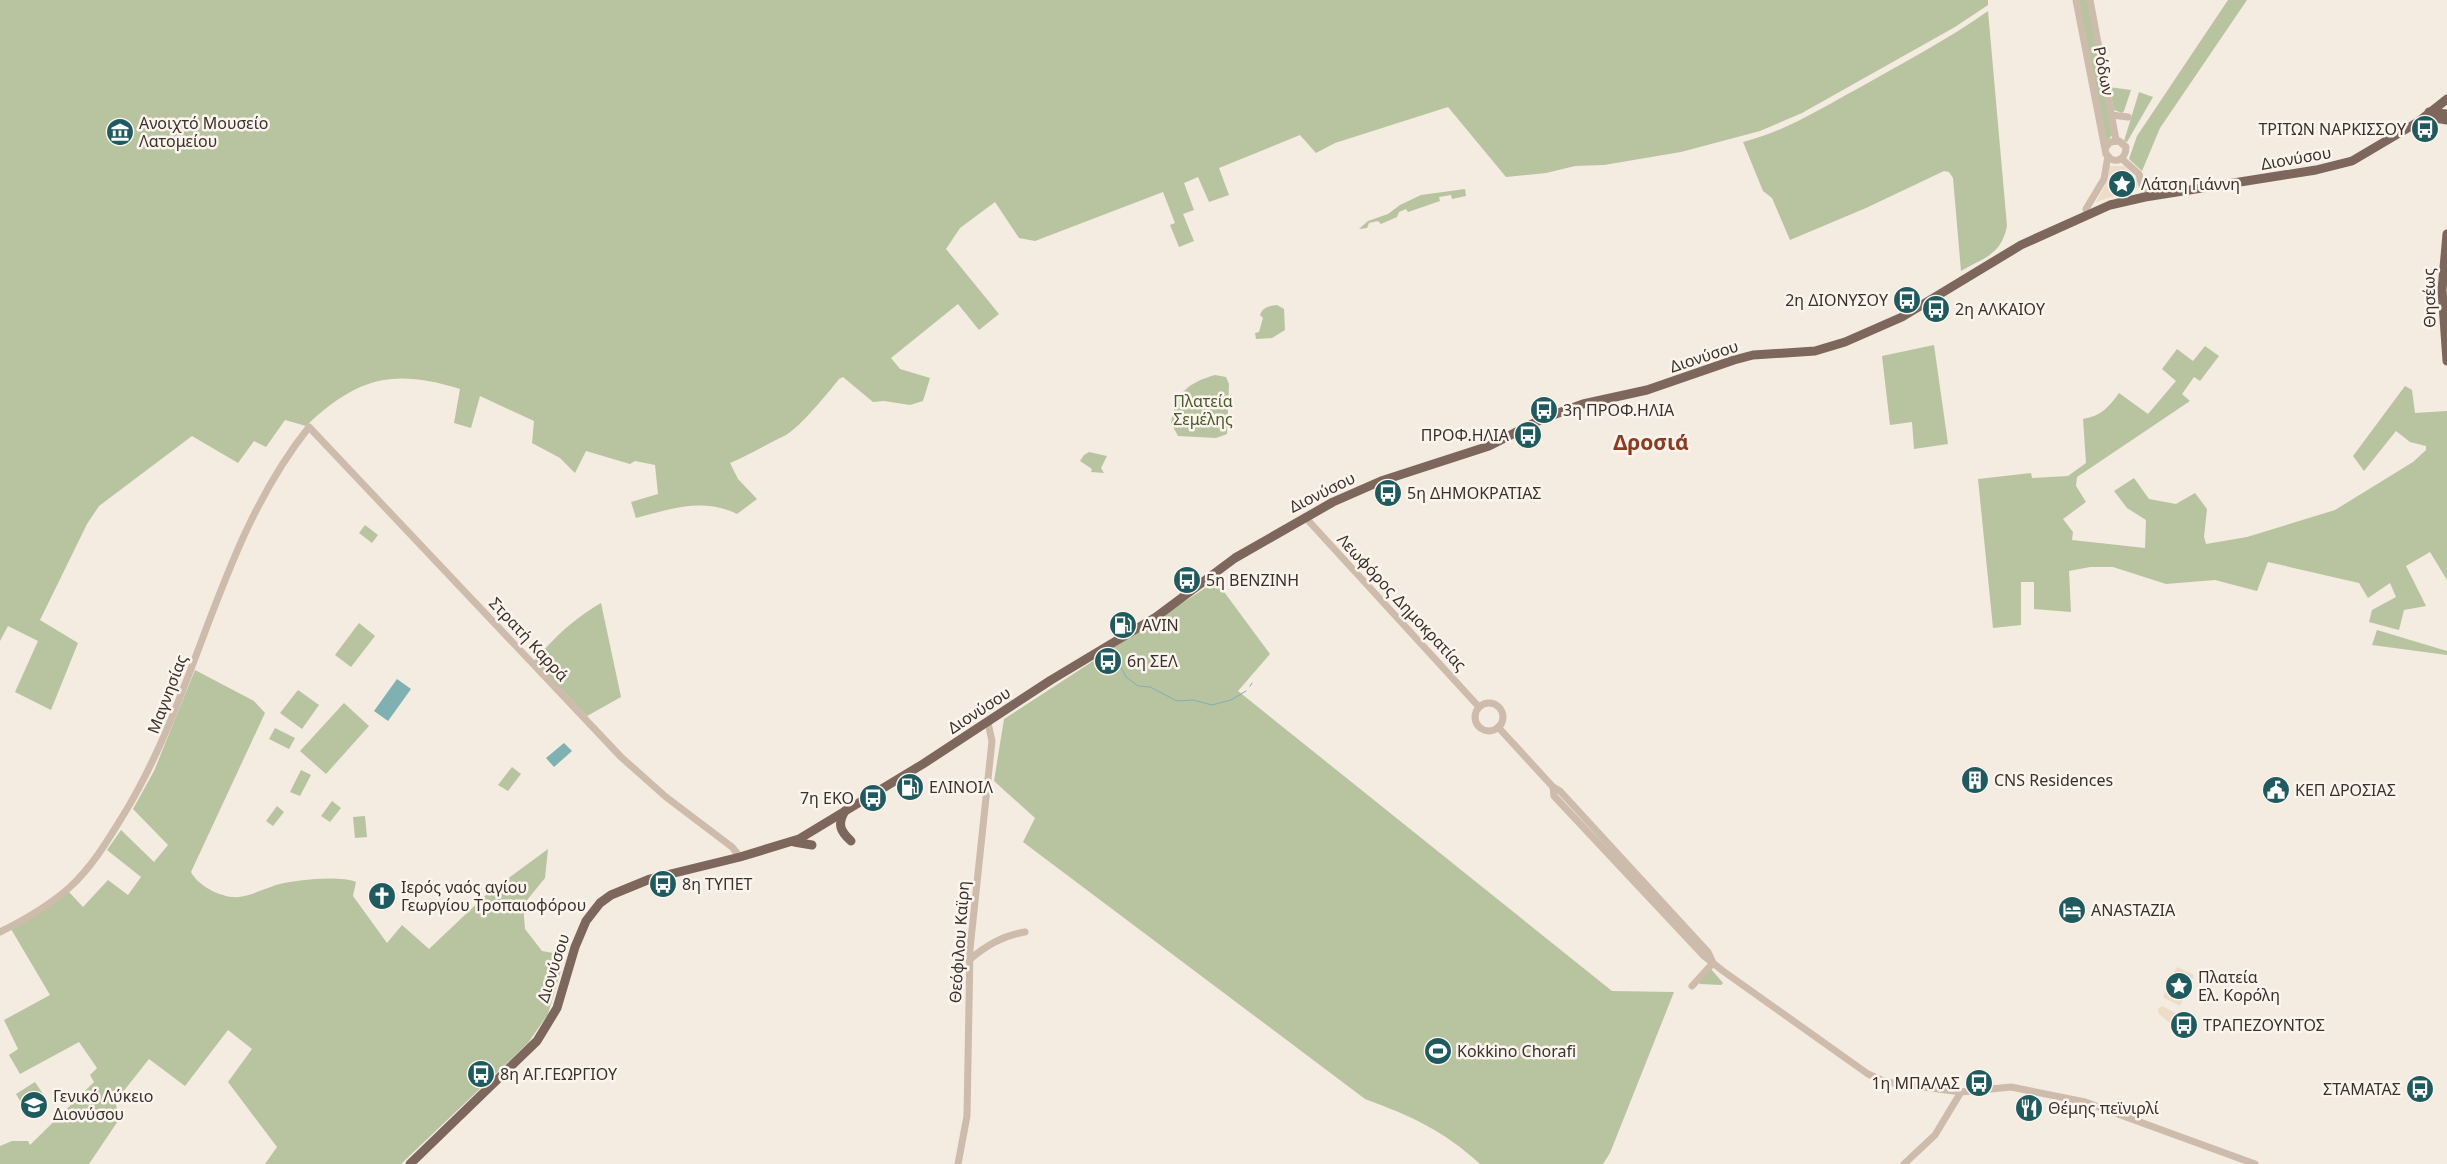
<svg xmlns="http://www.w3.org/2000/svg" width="2447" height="1164" viewBox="0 0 2447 1164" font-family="'Noto Sans',sans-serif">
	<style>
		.green { fill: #b8c4a0 }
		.plaza { fill: #ecdcc8 }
		.water { fill: #7fb0b2 }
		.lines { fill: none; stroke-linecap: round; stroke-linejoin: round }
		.stream { stroke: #7fb0b2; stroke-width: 1 }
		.minor { stroke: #cdbbac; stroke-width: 7 }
		.major { stroke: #7d675c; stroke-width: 9 }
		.labels { text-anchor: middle; stroke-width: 5; stroke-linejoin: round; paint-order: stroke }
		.street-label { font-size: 16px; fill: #3b302b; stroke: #fbf5ee }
		.poi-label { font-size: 16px; fill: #3b302b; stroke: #fbf5ee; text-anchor: start }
		.park-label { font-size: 16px; fill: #4a5a2e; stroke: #fbf5ee }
		.district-label { font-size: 21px; font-weight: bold; fill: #8c3b22; stroke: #fbf5ee }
	</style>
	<rect width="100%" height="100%" fill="#f4ebe1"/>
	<g class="green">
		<path d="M0,0H1988V5L1955,27L1802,113L1760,131L1681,152L1604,165L1575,166L1546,173L1506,177L1448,107L1335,143L1316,153L1300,135L1219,168L1229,195L1209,202L1198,177L1184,183L1194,210L1183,214L1194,241L1179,247L1170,225L1175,223L1163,192L1035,241L1019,238L995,202L960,228L946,249L999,314L979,330L958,304L891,358L900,369L930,378L923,401L910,405L884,401L873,402L843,377L839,379C829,392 799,428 786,435C767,444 749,455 730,463L738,479L757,499L737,514C703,497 670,509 636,518L631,502L658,494L655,465L635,461L630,464L586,451L575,473L560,458L532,443L534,421L480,396L471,428L454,423L460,389C392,368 357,378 306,426L285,420L266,447L254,441L238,463L192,436L99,506L87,524L40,620L78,643L51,710L15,692L38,641L8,626L0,641Z"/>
		<polygon points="2079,0 2088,0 2112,135 2108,140 2106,139"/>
		<polygon points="2228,0 2247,0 2160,128 2142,171 2129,159 2137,136"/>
		<path d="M1988,11L2007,226C2001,255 1985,257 1961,271L1953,178L1949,172L1944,171L1866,208L1790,240L1772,198L1763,191L1743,142C1784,132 1820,109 1857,89C1901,64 1947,40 1988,11Z"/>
		<polygon points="2109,87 2131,90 2124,111 2122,113 2114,110"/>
		<polygon points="2139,92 2153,97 2127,142 2124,141"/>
		<polygon points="1465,189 1466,196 1452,199 1451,195 1439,197 1440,201 1408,212 1406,209 1399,212 1397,217 1381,224 1378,221 1369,223 1367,228 1359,229 1368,221 1388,214 1400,205 1421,195"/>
		<path d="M1277,305L1284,309L1285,330L1272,338L1256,339L1255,333L1259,332L1263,318L1260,315C1263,307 1269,306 1277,305Z"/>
		<polygon points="1934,345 1948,444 1914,449 1912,422 1890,425 1882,356"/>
		<path d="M2205,346L2219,356L2200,381L2194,377L2182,394L2190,401L2077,477L2076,486L2086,502L2063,519L2073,532L2072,540L2145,548L2146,520L2127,508L2114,491L2134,478L2149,499L2176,504L2195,493L2207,509L2204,537L2206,544L2247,537L2335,510L2413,462L2426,450V446L2410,442L2396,431L2364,471L2353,456L2405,386L2412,390L2415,413L2447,411V580L2430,552L2406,566L2426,606L2404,610L2399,630L2369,622L2372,610L2396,597L2390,583L2368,598L2359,583L2268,562L2257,591L2215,580L2166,584L2113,567H2090L2069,571L2071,612L2034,609V582H2021V625L1993,628L1978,479L2031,473L2032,478L2068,476L2086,463L2083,419C2101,416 2109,407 2119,393L2148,414L2176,381L2162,369L2177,349L2193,361Z"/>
		<path d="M1215,375L1226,377L1229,384L1227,434L1216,438L1178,436L1171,423C1176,393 1187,383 1215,375Z"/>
		<polygon points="1089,452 1107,456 1101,468 1104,473 1091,472 1092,469 1080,461 1084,455"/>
		<polygon points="365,525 378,535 372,543 359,533"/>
		<path d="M1216,581L1270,654L1238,691L1612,991L1674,992L1610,1153L1603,1164H1480C1443,1130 1411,1116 1365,1099L1023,842L1035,818L994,781L1004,719Z"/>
		<path d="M601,603L621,697L587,716L534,661C557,635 571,621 601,603Z"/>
		<polygon points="359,623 375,636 351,667 335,655"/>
		<polygon points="2377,630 2447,651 2447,655 2372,645"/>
		<path d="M195,670L254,701L265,713L191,872C198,886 223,899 239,897C252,895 264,889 276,885C295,880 338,875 356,882L353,896L387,943L402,925L429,949L487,894L548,849L545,878L523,905L525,929L542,951L559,954L562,967L548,1014L528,1043L401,1164H265L277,1147L228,1082L252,1049L228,1030L185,1086L149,1059L115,1102L120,1118L89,1164H0V1146L12,1141H28L30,1145L94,1082L90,1075L97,1068L79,1042L20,1074L9,1055L18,1049L4,1020L50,995L11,929L69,892L83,907L108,880L128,895L141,877L107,850L121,830L154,862L168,845L133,809L154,771Z"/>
		<polygon points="298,690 319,705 302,729 280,713"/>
		<polygon points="344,703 369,726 326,774 300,751"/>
		<polygon points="275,728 295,738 289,749 269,739"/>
		<polygon points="512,767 521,774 508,791 498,785"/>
		<polygon points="301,770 311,775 300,796 290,792"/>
		<polygon points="332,801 341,808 330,822 321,816"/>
		<polygon points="277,806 284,812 273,826 266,821"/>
		<polygon points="365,816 367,837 355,838 353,817"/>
		<polygon points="1711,969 1723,983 1721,985 1700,984 1699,982"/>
		<polygon points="35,1082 43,1094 23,1106 16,1094"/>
	</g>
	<g class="plaza">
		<polygon points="2110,166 2124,166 2138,179 2137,188 2096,202 2108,180"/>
		<polygon points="2177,967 2194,975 2180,1006 2163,997"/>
		<polygon points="2162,1006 2177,1014 2173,1023 2170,1023 2158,1013 2158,1009"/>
	</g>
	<g class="water">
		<polygon points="397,679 411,689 388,721 374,711"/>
		<polygon points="564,743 572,751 554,767 546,758"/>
	</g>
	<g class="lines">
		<g class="stream">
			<polyline points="1109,651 1115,656 1126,677 1138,686 1150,687 1177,701 1193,700 1212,705 1231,700 1246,691"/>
			<polyline points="1250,686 1252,683"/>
		</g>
		<g class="minor">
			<path d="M2076,0L2106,154C2113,165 2126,161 2126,147L2119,141L2110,142L2106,147"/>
			<polyline points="2090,0 2116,140"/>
			<polyline points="2111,115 2128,117"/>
			<polyline points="2122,159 2139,174 2145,197"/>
			<polyline points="2087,214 2086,209 2104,179 2108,156"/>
			<polyline points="1305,517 1479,707"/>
			<circle cx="1489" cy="717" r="14"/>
			<polyline points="1498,727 1553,787"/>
			<path d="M0,932C24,920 50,905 70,887C92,867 108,840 124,814C199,691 218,541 309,427L621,757L666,797L732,847L740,857"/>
			<path d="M969,960C987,945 1002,936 1025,932"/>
			<polyline points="1713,963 1708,952 1560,791 1553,787 1554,796 1704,956 1723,971 1868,1074 1886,1082 1961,1092"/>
			<polyline points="1692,986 1713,963"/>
			<polyline points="958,1164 967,1116 970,949 992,741 988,723"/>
			<polyline points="1904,1164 1935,1135 1961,1092 2011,1087 2085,1102 2255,1164"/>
		</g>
		<g class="major">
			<polyline points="2429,112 2447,114"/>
			<polyline points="2421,122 2435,118 2447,120"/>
			<polyline points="2447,234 2442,290 2447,361"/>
			<path d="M845,811C837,824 840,831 851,841"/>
			<polyline points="794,842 812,845"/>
			<polyline points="410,1164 537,1041 557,1008 575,947 586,921 600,903 611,895 650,879 740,857 799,839 923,764 1051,680 1156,617 1235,558 1333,502 1381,481 1489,446 1542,419 1583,404 1647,390 1734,360 1753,355 1815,351 1845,342 1902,317 2021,245 2110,205 2145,197 2316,170 2352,161 2418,122 2447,99"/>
		</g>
	</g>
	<defs>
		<g id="bus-disc" transform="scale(1.4375)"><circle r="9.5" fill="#1f5a5e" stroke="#fbf5ee"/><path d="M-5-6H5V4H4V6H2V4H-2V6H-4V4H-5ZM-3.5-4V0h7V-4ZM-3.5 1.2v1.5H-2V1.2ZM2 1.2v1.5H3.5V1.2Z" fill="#fff"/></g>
		<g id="museum-disc" transform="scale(1.4375)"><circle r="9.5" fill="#1f5a5e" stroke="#fbf5ee"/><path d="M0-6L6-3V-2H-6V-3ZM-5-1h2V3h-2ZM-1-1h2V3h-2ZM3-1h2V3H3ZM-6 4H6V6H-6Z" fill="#fff"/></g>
		<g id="sight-disc" transform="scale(1.4375)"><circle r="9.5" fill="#1f5a5e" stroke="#fbf5ee"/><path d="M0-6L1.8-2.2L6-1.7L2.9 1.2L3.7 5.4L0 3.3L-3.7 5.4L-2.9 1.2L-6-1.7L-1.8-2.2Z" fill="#fff"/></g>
		<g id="fuel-disc" transform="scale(1.4375)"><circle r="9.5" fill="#1f5a5e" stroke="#fbf5ee"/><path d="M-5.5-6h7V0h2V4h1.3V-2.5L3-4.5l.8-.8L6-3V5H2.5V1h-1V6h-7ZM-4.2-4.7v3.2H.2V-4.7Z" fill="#fff"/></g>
		<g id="building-disc" transform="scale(1.4375)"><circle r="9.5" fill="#1f5a5e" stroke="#fbf5ee"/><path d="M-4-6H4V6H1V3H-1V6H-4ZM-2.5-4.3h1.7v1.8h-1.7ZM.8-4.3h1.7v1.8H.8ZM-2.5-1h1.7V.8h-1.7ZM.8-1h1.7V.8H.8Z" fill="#fff"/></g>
		<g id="civic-disc" transform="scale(1.4375)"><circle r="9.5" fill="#1f5a5e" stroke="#fbf5ee"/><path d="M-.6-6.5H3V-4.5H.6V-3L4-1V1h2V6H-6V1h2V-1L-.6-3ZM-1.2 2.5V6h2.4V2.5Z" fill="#fff"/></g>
		<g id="church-disc" transform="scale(1.4375)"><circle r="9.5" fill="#1f5a5e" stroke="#fbf5ee"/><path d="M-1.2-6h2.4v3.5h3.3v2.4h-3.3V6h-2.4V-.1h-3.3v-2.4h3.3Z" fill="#fff"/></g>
		<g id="hotel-disc" transform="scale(1.4375)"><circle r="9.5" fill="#1f5a5e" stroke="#fbf5ee"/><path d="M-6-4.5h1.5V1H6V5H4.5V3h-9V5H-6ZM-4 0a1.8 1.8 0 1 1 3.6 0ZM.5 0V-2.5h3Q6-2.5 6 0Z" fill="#fff"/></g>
		<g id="stadium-disc" transform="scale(1.4375)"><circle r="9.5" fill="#1f5a5e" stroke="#fbf5ee"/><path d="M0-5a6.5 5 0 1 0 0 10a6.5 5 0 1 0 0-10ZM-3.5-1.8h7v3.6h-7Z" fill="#fff"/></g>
		<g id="school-disc" transform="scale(1.4375)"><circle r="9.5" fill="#1f5a5e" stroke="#fbf5ee"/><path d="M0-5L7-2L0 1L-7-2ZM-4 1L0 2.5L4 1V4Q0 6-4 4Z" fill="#fff"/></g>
		<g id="restaurant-disc" transform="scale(1.4375)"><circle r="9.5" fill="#1f5a5e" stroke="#fbf5ee"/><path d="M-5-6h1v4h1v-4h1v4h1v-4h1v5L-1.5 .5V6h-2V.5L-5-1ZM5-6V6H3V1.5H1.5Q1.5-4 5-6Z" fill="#fff"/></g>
	</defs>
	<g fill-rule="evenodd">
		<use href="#bus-disc" x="2425" y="129"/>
		<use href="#museum-disc" x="120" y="132"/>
		<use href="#sight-disc" x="2122" y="184"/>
		<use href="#bus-disc" x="1907" y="300"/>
		<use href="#bus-disc" x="1936" y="309"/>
		<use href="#bus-disc" x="1544" y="410"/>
		<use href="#bus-disc" x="1528" y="435"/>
		<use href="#bus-disc" x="1388" y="493"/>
		<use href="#bus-disc" x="1187" y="580"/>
		<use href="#fuel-disc" x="1123" y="625"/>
		<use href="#bus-disc" x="1108" y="661"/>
		<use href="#building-disc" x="1975" y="780"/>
		<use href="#fuel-disc" x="910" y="787"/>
		<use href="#civic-disc" x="2276" y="790"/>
		<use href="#bus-disc" x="873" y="798"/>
		<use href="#bus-disc" x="663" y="884"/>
		<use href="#church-disc" x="382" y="896"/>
		<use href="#hotel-disc" x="2072" y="910"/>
		<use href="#sight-disc" x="2179" y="986"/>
		<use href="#bus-disc" x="2184" y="1025"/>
		<use href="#stadium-disc" x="1438" y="1051"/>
		<use href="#bus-disc" x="481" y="1074"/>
		<use href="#bus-disc" x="1979" y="1083"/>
		<use href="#bus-disc" x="2420" y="1089"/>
		<use href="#school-disc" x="34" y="1105"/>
		<use href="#restaurant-disc" x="2029" y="1108"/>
	</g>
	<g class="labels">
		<g class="street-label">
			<text transform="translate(2104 71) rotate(79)" y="6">Ρόδων</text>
			<text transform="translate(2296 158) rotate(-10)" y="6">Διονύσου</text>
			<text transform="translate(2429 298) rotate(-91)" y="6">Θησέως</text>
			<text transform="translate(1704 356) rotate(-18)" y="6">Διονύσου</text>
			<text transform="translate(1322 492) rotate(-26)" y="6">Διονύσου</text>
			<text transform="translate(1402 602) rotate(47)" y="6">Λεωφόρος Δημοκρατίας</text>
			<text transform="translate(529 639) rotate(47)" y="6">Στρατή Καρρά</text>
			<text transform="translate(167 694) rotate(-69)" y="6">Μαγνησίας</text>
			<text transform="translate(979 710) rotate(-33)" y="6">Διονύσου</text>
			<text transform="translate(959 942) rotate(-86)" y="6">Θεόφιλου Καϊρη</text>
			<text transform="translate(553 968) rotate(-72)" y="6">Διονύσου</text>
		</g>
		<g class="poi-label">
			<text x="139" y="129">Ανοιχτό Μουσείο<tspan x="139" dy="18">Λατομείου</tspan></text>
			<text x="2406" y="135" text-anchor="end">ΤΡΙΤΩΝ ΝΑΡΚΙΣΣΟΥ</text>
			<text x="2141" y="190">Λάτση Γιάννη</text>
			<text x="1888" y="306" text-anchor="end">2η ΔΙΟΝΥΣΟΥ</text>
			<text x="1955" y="315">2η ΑΛΚΑΙΟΥ</text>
			<text x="1563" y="416">3η ΠΡΟΦ.ΗΛΙΑ</text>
			<text x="1509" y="441" text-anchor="end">ΠΡΟΦ.ΗΛΙΑ</text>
			<text x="1407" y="499">5η ΔΗΜΟΚΡΑΤΙΑΣ</text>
			<text x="1206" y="586">5η ΒΕΝΖΙΝΗ</text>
			<text x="1142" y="631">AVIN</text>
			<text x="1127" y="667">6η ΣΕΛ</text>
			<text x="1994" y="786">CNS Residences</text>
			<text x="929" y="793">ΕΛΙΝΟΙΛ</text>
			<text x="2295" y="796">ΚΕΠ ΔΡΟΣΙΑΣ</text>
			<text x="854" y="804" text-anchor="end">7η ΕΚΟ</text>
			<text x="682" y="890">8η ΤΥΠΕΤ</text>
			<text x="401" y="893">Ιερός ναός αγίου<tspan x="401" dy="18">Γεωργίου Τροπαιοφόρου</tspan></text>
			<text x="2091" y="916">ANASTAZIA</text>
			<text x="2198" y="983">Πλατεία<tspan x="2198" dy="18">Ελ. Κορόλη</tspan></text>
			<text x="2203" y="1031">ΤΡΑΠΕΖΟΥΝΤΟΣ</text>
			<text x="1457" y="1057">Kokkino Chorafi</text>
			<text x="500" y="1080">8η ΑΓ.ΓΕΩΡΓΙΟΥ</text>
			<text x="1960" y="1089" text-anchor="end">1η ΜΠΑΛΑΣ</text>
			<text x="2401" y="1095" text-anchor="end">ΣΤΑΜΑΤΑΣ</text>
			<text x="53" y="1102">Γενικό Λύκειο<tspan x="53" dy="18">Διονύσου</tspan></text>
			<text x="2048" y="1114">Θέμης πεϊνιρλί</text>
		</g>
		<g class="park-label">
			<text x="1203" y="407">Πλατεία<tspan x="1203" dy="18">Σεμέλης</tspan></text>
		</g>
		<g class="district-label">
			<text x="1651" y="450">Δροσιά</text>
		</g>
	</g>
</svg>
